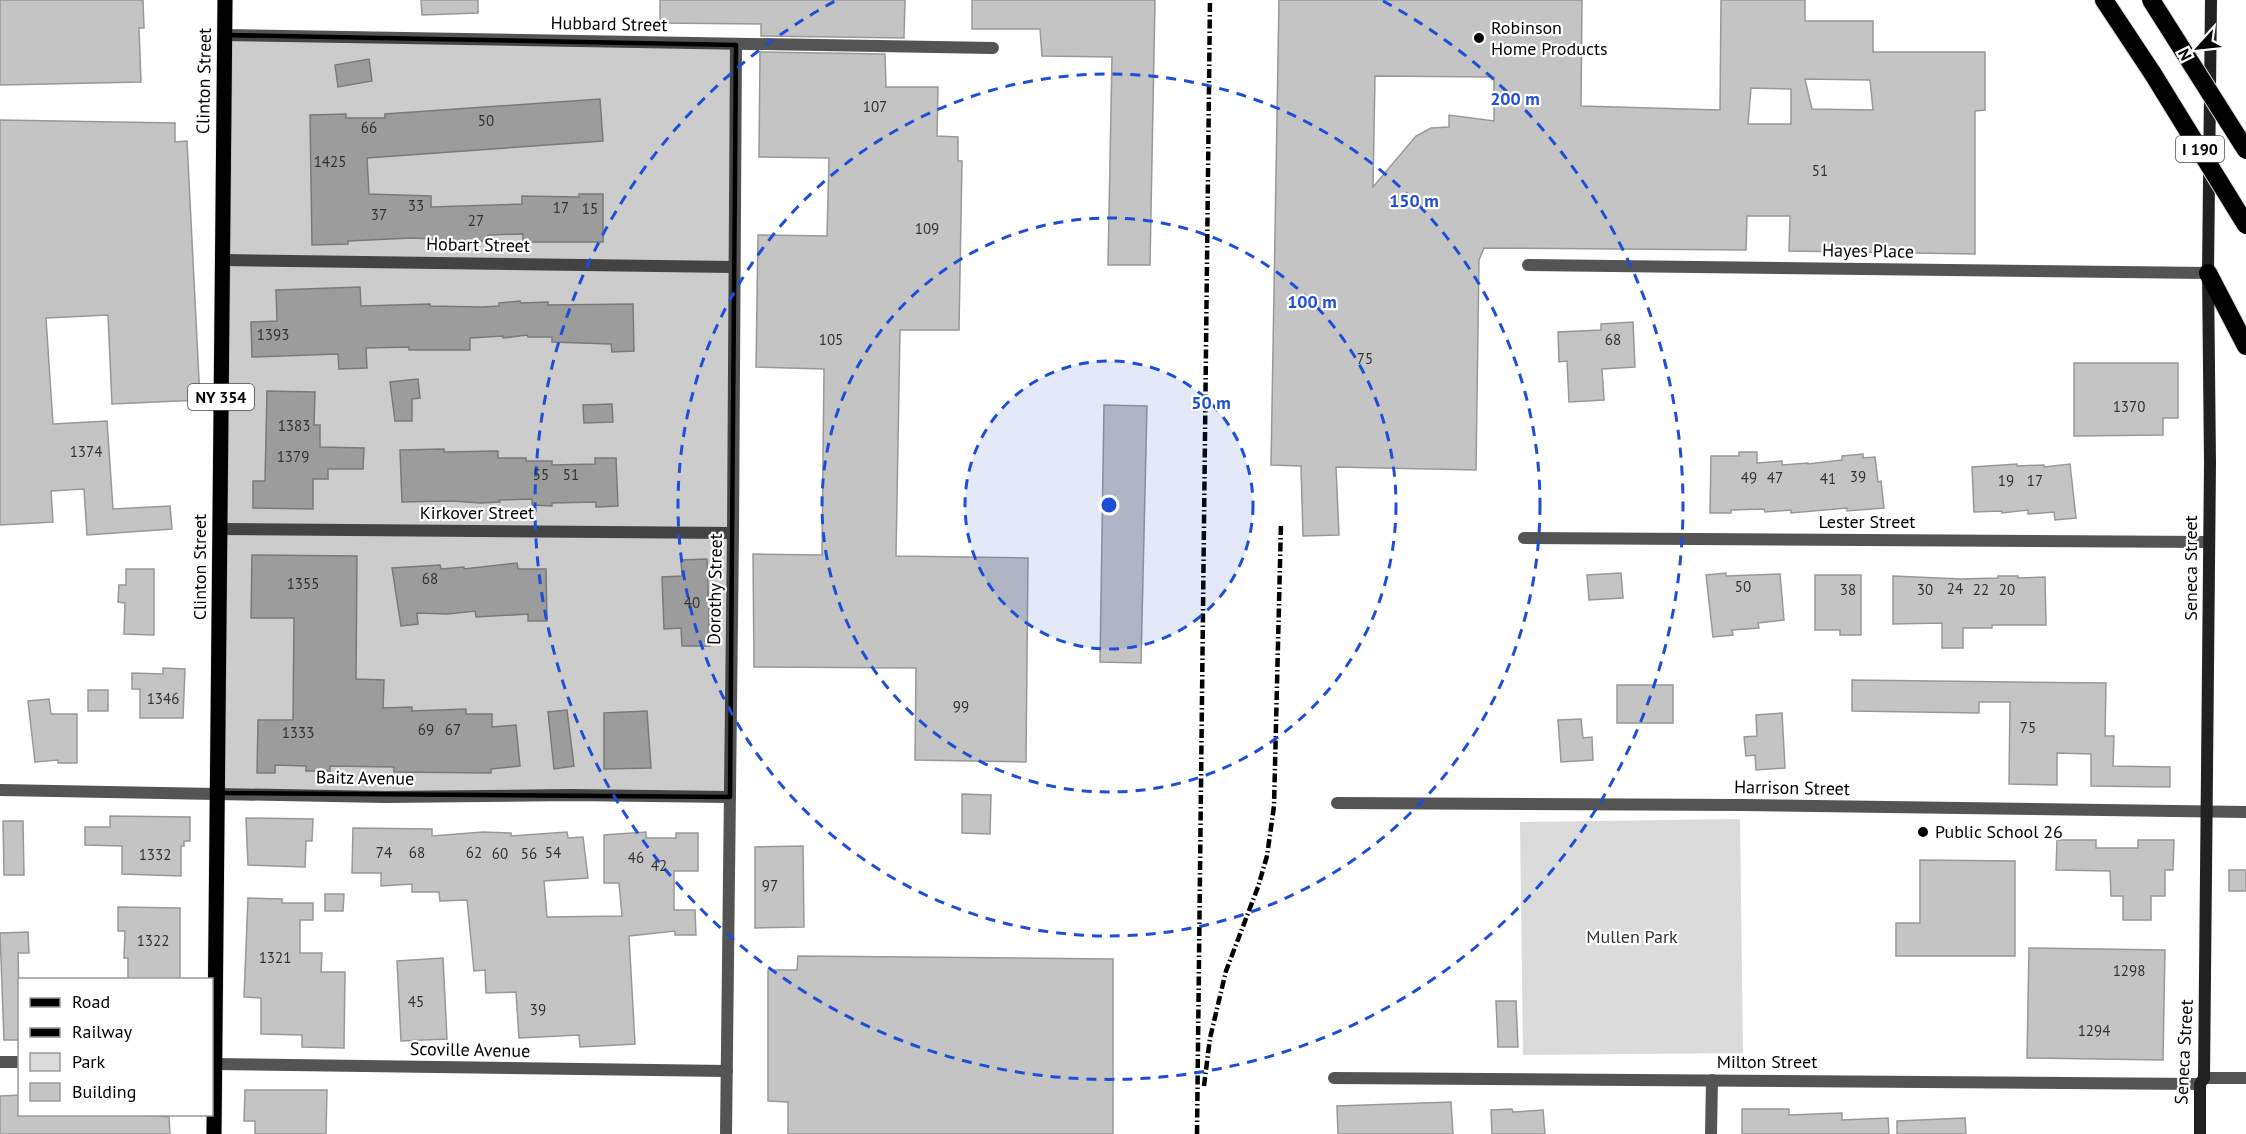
<svg xmlns="http://www.w3.org/2000/svg" width="2246" height="1134" viewBox="0 0 2246 1134" font-family="'PT Sans',sans-serif">
	<style>
		.green { fill: #dbdbdb }
		.building { fill: #c4c4c4; stroke: #989898; stroke-width: 1.5; fill-rule: evenodd }
		.lines { fill: none; stroke-linecap: round; stroke-linejoin: round }
		.primary-casing { stroke: #dbdbdb; stroke-width: 16 }
		.highway-casing { stroke: #dbdbdb; stroke-width: 20 }
		.street { stroke: #545454; stroke-width: 12 }
		.secondary { stroke: #212121; stroke-width: 12 }
		.primary { stroke: #000; stroke-width: 15 }
		.highway { stroke: #000; stroke-width: 18 }
		.rail { stroke: #000; stroke-width: 4.5; stroke-dasharray: 9 3 1.5 3; stroke-linecap: butt }
		.highway-bridge-casing { stroke: #dbdbdb; stroke-width: 20; stroke-linecap: butt }
		.highway-bridge { stroke: #000; stroke-width: 18 }
		.marked { fill: #000; fill-opacity: 0.2; stroke: #000; stroke-width: 4.5; stroke-linejoin: round }
		.ring { fill: none; stroke: #1d4ed8; stroke-width: 3; stroke-dasharray: 10 8 }
		.poi-dot { fill: #000; stroke: #fff; stroke-width: 2 }
		.labels { text-anchor: middle; stroke-width: 4.5; stroke-linejoin: round; paint-order: stroke }
		.number-label { font-size: 15px; fill: #313131 }
		.shield { fill: #fff; stroke: #4c4c4c; stroke-width: 1.5 }
		.shield-label { font-size: 16px; font-weight: bold; fill: #000 }
		.street-label { font-size: 18px; fill: #000; stroke: #fff }
		.poi-label { font-size: 18px; fill: #000; stroke: #fff; text-anchor: start }
		.park-label { font-size: 18px; fill: #323232; stroke: #fff }
		.centre { fill: #1d4ed8; stroke: #fff; stroke-width: 3 }
		.ring-label { font-size: 18px; text-anchor: middle; font-weight: bold; fill: #1d4ed8; stroke: #fff; stroke-width: 4.5; stroke-linejoin: round; paint-order: stroke }
	</style>
	<rect width="100%" height="100%" fill="#fff"/>
	<polygon class="green" points="1740,819 1743,1053 1523,1055 1520,822"/>
	<g class="building">
		<polygon points="0,0 143,0 144,28 139,28 141,82 0,85"/>
		<polygon points="421,0 478,0 478,13 422,15"/>
		<polygon points="660,0 905,0 904,38 761,36 761,24 660,23"/>
		<polygon points="972,0 1155,0 1150,265 1108,265 1112,57 1042,56 1040,29 972,29"/>
		<path d="M1279,0H1582L1581,106L1720,110L1721,0H1805V21H1873V52H1985V110L1975,111V254L1789,251L1790,216H1747L1746,250L1484,248L1479,260L1476,470L1336,467L1339,535L1303,536L1301,466L1271,465ZM1375,76L1494,77V121L1449,115V127L1431,128L1416,136L1373,187ZM1805,79L1870,80L1873,110L1812,109ZM1751,88L1791,89V124H1748Z"/>
		<polygon points="760,52 885,54 886,87 938,87 937,136 958,137 958,161 962,161 959,330 900,330 896,556 1028,558 1026,762 915,760 916,668 754,667 753,554 822,555 824,369 756,367 758,235 827,236 829,158 759,157"/>
		<polygon points="369,59 372,81 338,87 335,65"/>
		<polygon points="600,99 603,141 367,158 369,194 431,196 431,207 522,204 522,196 579,197 579,194 603,194 603,242 523,242 523,234 488,235 488,241 436,241 436,239 411,238 348,241 348,244 312,245 310,115 346,114 346,118 385,118 385,114"/>
		<polygon points="0,120 175,123 175,142 187,141 200,400 112,404 108,315 46,318 53,424 107,421 113,509 170,506 172,529 87,535 84,489 51,491 53,522 0,525"/>
		<polygon points="360,287 361,306 430,304 430,306 482,307 499,306 499,303 520,301 521,303 548,302 548,305 633,304 634,351 612,352 611,344 552,342 552,337 528,337 527,335 503,338 503,336 470,338 470,350 409,350 409,347 366,348 367,368 339,369 338,354 252,357 251,322 277,321 276,290"/>
		<polygon points="1633,322 1635,367 1602,369 1604,400 1569,402 1567,361 1559,362 1558,332 1601,330 1601,324"/>
		<polygon points="2074,363 2178,363 2178,418 2163,418 2163,435 2074,436"/>
		<polygon points="418,379 420,398 412,399 412,421 395,421 390,382"/>
		<polygon points="267,391 315,392 314,425 320,425 320,447 364,448 363,469 328,469 328,479 313,479 313,509 253,508 253,481 265,481"/>
		<polygon points="612,404 613,422 584,423 583,405"/>
		<polygon points="1104,405 1147,406 1141,663 1100,662"/>
		<polygon points="444,449 444,452 498,451 498,458 526,458 526,461 552,461 552,465 595,464 595,458 616,458 618,506 596,507 596,502 552,503 552,506 532,505 532,499 499,500 500,502 481,503 452,501 402,502 400,450"/>
		<polygon points="1739,452 1757,452 1757,463 1782,461 1782,465 1808,463 1808,464 1842,460 1842,456 1863,454 1863,458 1875,457 1878,482 1881,481 1884,508 1847,511 1847,508 1791,513 1791,510 1765,512 1764,509 1731,510 1731,513 1710,513 1711,456 1739,456"/>
		<polygon points="2017,464 2017,466 2044,465 2044,467 2070,464 2076,518 2055,520 2054,512 2028,514 2028,510 2002,513 2002,511 1974,512 1972,467"/>
		<polygon points="252,555 357,556 356,679 384,680 383,708 412,707 412,711 466,709 466,714 492,714 492,727 516,725 520,766 491,769 491,773 394,772 394,767 330,766 330,771 306,771 306,766 275,765 275,773 257,773 258,720 293,720 294,618 251,618"/>
		<polygon points="707,559 710,646 682,646 681,628 664,629 662,577 682,576 681,560"/>
		<polygon points="517,563 518,569 546,569 547,621 528,621 528,614 476,617 475,611 448,614 417,613 418,624 401,626 392,568 440,565 441,569 464,567 464,569"/>
		<polygon points="126,569 154,569 154,635 124,634 125,603 118,602 119,585 126,585"/>
		<polygon points="1621,573 1623,598 1589,600 1587,575"/>
		<polygon points="1726,573 1726,576 1780,574 1784,620 1758,623 1759,628 1732,630 1733,635 1713,637 1706,575"/>
		<polygon points="1815,575 1861,575 1861,635 1840,635 1840,630 1815,630"/>
		<polygon points="1893,576 1961,579 1998,578 1998,576 2018,576 2018,578 2045,577 2046,625 1992,625 1992,628 1963,628 1963,648 1942,648 1942,623 1893,624"/>
		<polygon points="163,668 185,669 183,718 140,718 140,689 132,689 132,673 163,674"/>
		<polygon points="1852,680 2106,683 2105,736 2114,736 2113,766 2170,767 2170,787 2091,786 2091,754 2057,753 2057,785 2009,784 2010,702 1979,702 1979,713 1852,711"/>
		<rect x="1617" y="685" width="56" height="38"/>
		<rect x="88" y="690" width="20" height="21"/>
		<polygon points="49,699 51,714 77,714 77,763 58,763 58,760 35,762 28,701"/>
		<polygon points="567,710 574,766 554,769 548,712"/>
		<polygon points="647,711 651,768 604,769 604,713"/>
		<polygon points="1782,713 1785,768 1756,770 1755,755 1746,756 1744,737 1757,736 1756,715"/>
		<polygon points="1581,719 1583,738 1592,737 1593,760 1561,762 1558,720"/>
		<polygon points="962,794 991,795 990,834 962,833"/>
		<polygon points="110,816 190,817 190,841 184,841 184,846 181,846 181,876 122,874 122,846 85,845 85,827 110,827"/>
		<polygon points="246,818 313,819 312,841 306,841 305,867 248,865"/>
		<polygon points="3,821 23,821 24,875 4,875"/>
		<polygon points="353,828 432,829 432,836 483,832 511,833 511,836 567,832 568,838 583,837 588,878 544,881 547,917 622,916 619,883 604,883 604,835 646,832 646,838 676,838 676,833 698,833 698,871 674,871 674,910 695,910 696,935 675,935 675,931 629,936 635,1044 580,1047 579,1035 519,1038 516,992 486,993 485,970 474,971 467,900 440,901 439,892 412,892 412,884 381,886 381,873 352,873"/>
		<polygon points="2057,840 2096,840 2096,848 2138,848 2138,840 2174,840 2173,870 2165,870 2165,896 2151,896 2151,920 2123,920 2123,896 2111,896 2110,871 2056,870"/>
		<polygon points="803,846 804,927 755,928 755,847"/>
		<polygon points="1920,860 2015,861 2015,956 1896,956 1896,923 1920,923"/>
		<rect x="2229" y="870" width="17" height="21"/>
		<polygon points="325,894 344,894 343,911 325,911"/>
		<polygon points="248,898 282,899 282,903 313,903 313,920 300,920 300,953 322,953 321,972 345,972 344,1048 302,1047 302,1035 261,1034 261,998 244,997"/>
		<polygon points="118,907 180,908 180,980 128,980 128,958 124,958 125,931 118,931"/>
		<polygon points="28,932 29,953 18,953 20,1040 4,1040 0,933"/>
		<polygon points="2029,948 2165,950 2163,1060 2027,1058"/>
		<polygon points="798,956 1113,959 1113,1134 788,1134 788,1102 768,1101 768,970 797,970"/>
		<polygon points="443,958 447,1039 401,1041 397,961"/>
		<polygon points="1496,1001 1516,1001 1518,1047 1498,1047"/>
		<polygon points="245,1090 327,1090 326,1134 255,1134 255,1121 244,1121"/>
		<polygon points="20,1095 20,1114 129,1114 169,1117 170,1134 0,1134 0,1096"/>
		<polygon points="1451,1102 1453,1134 1338,1134 1337,1106"/>
		<polygon points="1512,1109 1513,1112 1543,1110 1545,1134 1492,1134 1491,1110"/>
		<polygon points="1742,1109 1789,1109 1789,1115 1842,1113 1842,1120 1888,1118 1889,1134 1742,1134"/>
		<polygon points="1965,1118 1966,1134 1897,1134 1897,1121"/>
	</g>
	<g class="lines">
		<g class="primary-casing">
			<polyline id="primary" points="214,1134 225,0"/>
		</g>
		<g class="highway-casing">
			<g id="highway">
				<polyline points="2104,0 2153,74"/>
				<polyline points="2208,273 2246,346"/>
			</g>
		</g>
		<g class="street">
			<polyline points="224,35 993,48"/>
			<polyline points="222,260 733,267"/>
			<polyline points="1528,265 2208,273"/>
			<polyline points="220,529 733,533"/>
			<polyline points="1524,538 2209,542"/>
			<polyline points="0,790 385,797 571,795 730,797"/>
			<polyline points="1337,803 1743,805 2246,812"/>
			<polyline points="0,1062 20,1062"/>
			<polyline points="212,1064 727,1071"/>
			<polyline points="1334,1078 2200,1084"/>
			<polyline points="2204,1078 2246,1078"/>
			<polyline points="726,1134 733,533 736,45"/>
			<polyline points="1711,1134 1712,1080"/>
		</g>
		<polyline class="secondary" points="2200,1134 2200,1084 2204,1078 2210,463 2208,273 2211,0"/>
		<use href="#primary" class="primary"/>
		<use href="#highway" class="highway"/>
		<g class="rail">
			<polyline points="1204,1086 1210,1038 1226,971 1258,887 1267,856 1274,806 1281,523"/>
			<polyline points="1197,1134 1210,0"/>
		</g>
		<g class="highway-bridge-casing">
			<g id="highway-bridge">
				<polyline points="2151,0 2246,150"/>
				<polyline points="2153,74 2246,225"/>
			</g>
		</g>
		<use href="#highway-bridge" class="highway-bridge"/>
	</g>
	<path class="marked" d="M224,35L736,45L730,797L217,793Z"/>
	<circle cx="1109" cy="505" r="144" fill="#1d4ed8" fill-opacity=".12"/>
	<g class="ring">
		<circle cx="1109" cy="505" r="144"/>
		<circle cx="1109" cy="505" r="287"/>
		<circle cx="1109" cy="505" r="431"/>
		<path d="M1383 1A574 574 0 1 1 835 1"/>
	</g>
	<g class="poi-dot">
		<circle cx="1479" cy="38" r="6"/>
		<circle cx="1923" cy="832" r="6"/>
	</g>
	<g class="labels">
		<g class="number-label">
			<text x="875" y="112">107</text>
			<text x="486" y="126">50</text>
			<text x="369" y="133">66</text>
			<text x="330" y="167">1425</text>
			<text x="1820" y="176">51</text>
			<text x="416" y="211">33</text>
			<text x="561" y="213">17</text>
			<text x="590" y="214">15</text>
			<text x="379" y="220">37</text>
			<text x="476" y="226">27</text>
			<text x="927" y="234">109</text>
			<text x="273" y="340">1393</text>
			<text x="831" y="345">105</text>
			<text x="1613" y="345">68</text>
			<text x="1365" y="364">75</text>
			<text x="2129" y="412">1370</text>
			<text x="294" y="431">1383</text>
			<text x="86" y="457">1374</text>
			<text x="293" y="462">1379</text>
			<text x="541" y="480">55</text>
			<text x="571" y="480">51</text>
			<text x="1858" y="482">39</text>
			<text x="1749" y="483">49</text>
			<text x="1775" y="483">47</text>
			<text x="1828" y="484">41</text>
			<text x="2006" y="486">19</text>
			<text x="2035" y="486">17</text>
			<text x="430" y="584">68</text>
			<text x="303" y="589">1355</text>
			<text x="1743" y="592">50</text>
			<text x="1955" y="594">24</text>
			<text x="1848" y="595">38</text>
			<text x="1925" y="595">30</text>
			<text x="1981" y="595">22</text>
			<text x="2007" y="595">20</text>
			<text x="692" y="608">40</text>
			<text x="163" y="704">1346</text>
			<text x="961" y="712">99</text>
			<text x="2028" y="733">75</text>
			<text x="426" y="735">69</text>
			<text x="453" y="735">67</text>
			<text x="298" y="738">1333</text>
			<text x="384" y="858">74</text>
			<text x="417" y="858">68</text>
			<text x="474" y="858">62</text>
			<text x="553" y="858">54</text>
			<text x="500" y="859">60</text>
			<text x="529" y="859">56</text>
			<text x="155" y="860">1332</text>
			<text x="636" y="863">46</text>
			<text x="659" y="871">42</text>
			<text x="770" y="891">97</text>
			<text x="153" y="946">1322</text>
			<text x="275" y="963">1321</text>
			<text x="2129" y="976">1298</text>
			<text x="416" y="1007">45</text>
			<text x="538" y="1015">39</text>
			<text x="2094" y="1036">1294</text>
		</g>
		<g class="shield">
			<rect x="2176" y="136" width="48" height="26" rx="4.5"/>
			<rect x="188" y="384" width="66" height="26" rx="4.5"/>
		</g>
		<g class="shield-label">
			<text x="2200" y="155">I 190</text>
			<text x="221" y="403">NY 354</text>
		</g>
		<g class="street-label">
			<text transform="translate(609 24) rotate(1)" y="6">Hubbard Street</text>
			<text transform="translate(204 81) rotate(-89)" y="6">Clinton Street</text>
			<text transform="translate(478 245) rotate(1)" y="6">Hobart Street</text>
			<text transform="translate(1868 251) rotate(1)" y="6">Hayes Place</text>
			<text x="477" y="519">Kirkover Street</text>
			<text x="1867" y="528">Lester Street</text>
			<text transform="translate(200 567) rotate(-90)" y="6">Clinton Street</text>
			<text transform="translate(2191 568) rotate(-90)" y="6">Seneca Street</text>
			<text transform="translate(715 589) rotate(-89)" y="6">Dorothy Street</text>
			<text transform="translate(365 778) rotate(1)" y="6">Baitz Avenue</text>
			<text transform="translate(1792 788) rotate(1)" y="6">Harrison Street</text>
			<text transform="translate(470 1050) rotate(1)" y="6">Scoville Avenue</text>
			<text transform="translate(2184 1052) rotate(-87)" y="6">Seneca Street</text>
			<text x="1767" y="1068">Milton Street</text>
		</g>
		<g class="poi-label">
			<text x="1491" y="34">Robinson<tspan x="1491" dy="21">Home Products</tspan></text>
			<text x="1935" y="838">Public School 26</text>
		</g>
		<g class="park-label">
			<text x="1632" y="943">Mullen Park</text>
		</g>
	</g>
	<circle cx="1109" cy="505" r="9" class="centre"/>
	<g class="ring-label">
		<text x="1515" y="105">200 m</text>
		<text x="1414" y="207">150 m</text>
		<text x="1312" y="308">100 m</text>
		<text x="1211" y="409">50 m</text>
	</g>
	<rect x="18" y="978" width="195" height="138" fill="#ffffff" stroke="#999999" stroke-width="1.5"/>
	<rect x="30" y="998" width="30" height="9" fill="#000000" stroke="#999999" stroke-width="1.5"/>
	<text x="72" y="1008" font-size="18" fill="#000000">Road</text>
	<rect x="30" y="1028" width="30" height="9" fill="#000000" stroke="#999999" stroke-width="1.5"/>
	<text x="72" y="1038" font-size="18" fill="#000000">Railway</text>
	<rect x="30" y="1053" width="30" height="18" fill="#dbdbdb" stroke="#999999" stroke-width="1.5"/>
	<text x="72" y="1068" font-size="18" fill="#000000">Park</text>
	<rect x="30" y="1083" width="30" height="18" fill="#c4c4c4" stroke="#999999" stroke-width="1.5"/>
	<text x="72" y="1098" font-size="18" fill="#000000">Building</text>
	<g transform="translate(2198 48) rotate(243)" stroke="#ffffff" stroke-width="4.5" paint-order="stroke">
	<path d="M0-4.5L10 22L0 15L-10 22Z" fill="#000000"/>
	<text y="-9" font-size="16" font-weight="bold" text-anchor="middle" fill="#000000">N</text>
	</g>
</svg>
